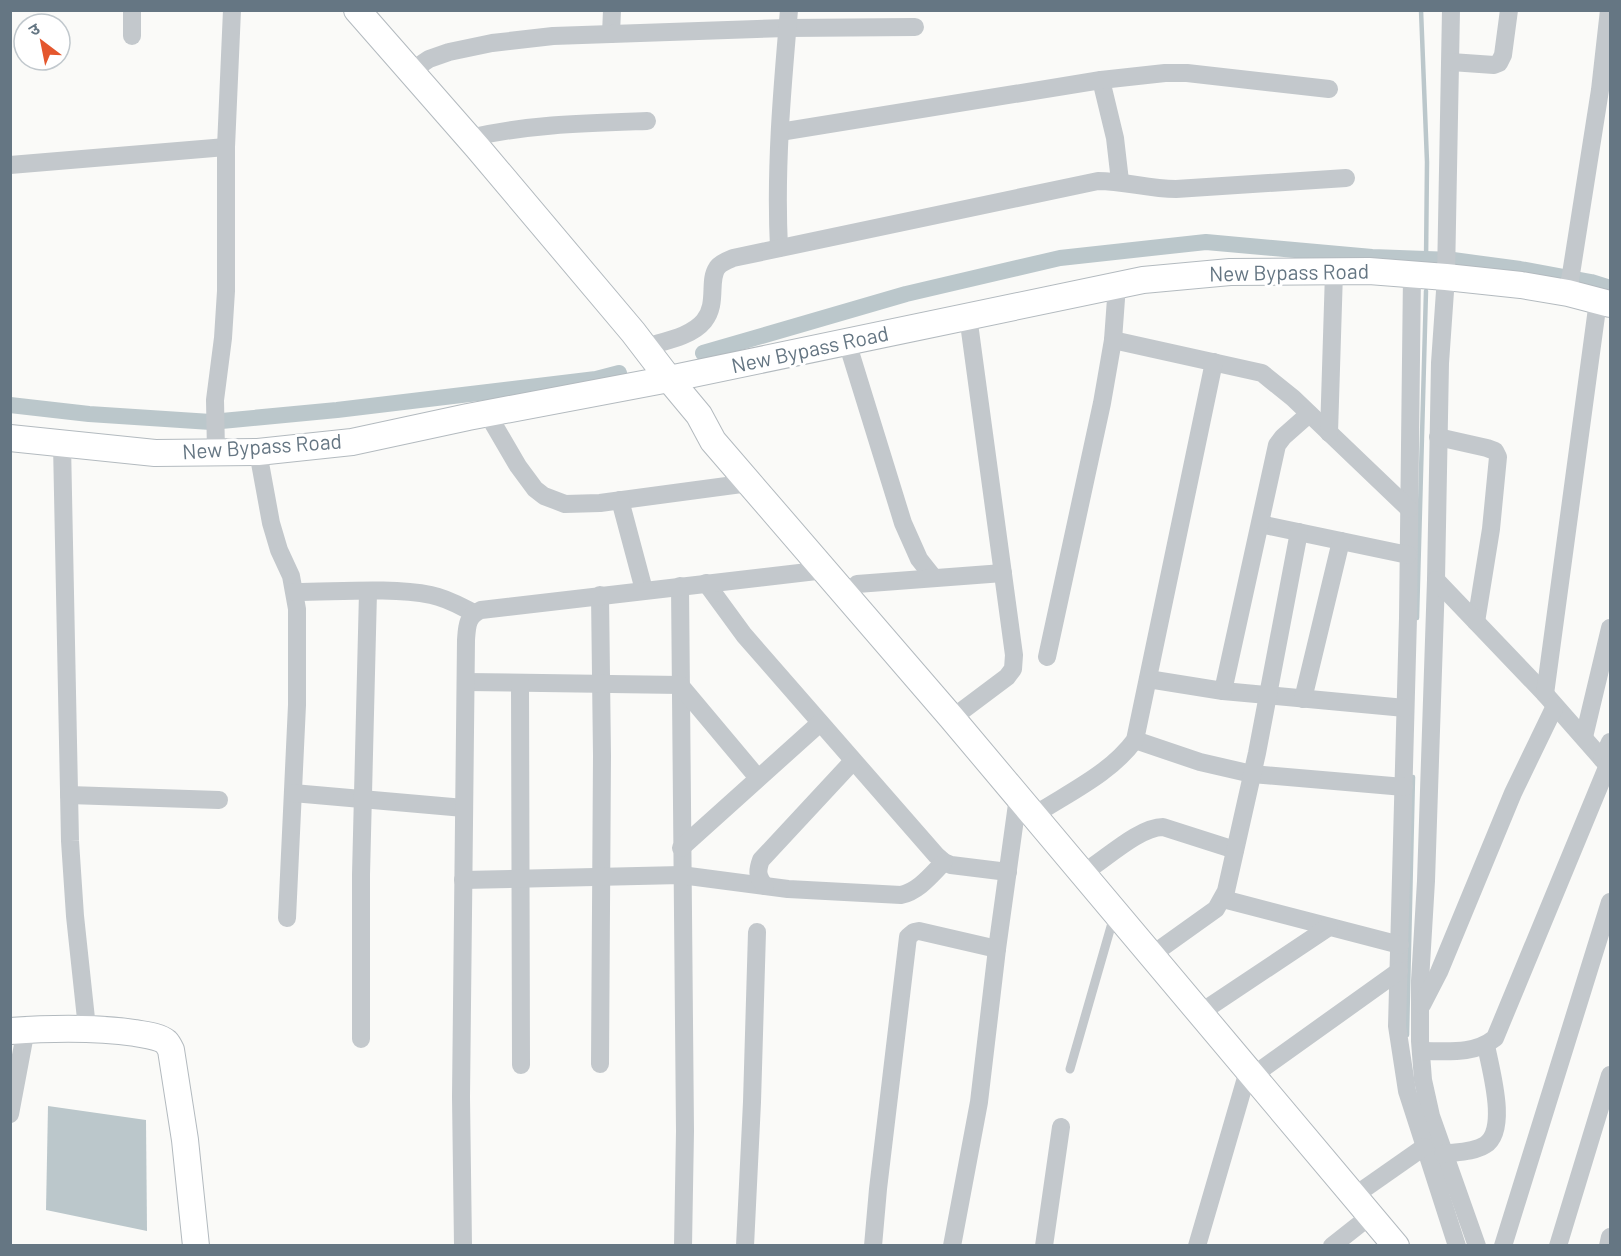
<svg xmlns="http://www.w3.org/2000/svg" width="1621" height="1256" viewBox="0 0 1621 1256" font-family="Barlow,'Noto Sans Devanagari',sans-serif">
	<style>
		.water { fill: #bbc7cb }
		.lines { fill: none; stroke-linecap: round; stroke-linejoin: round }
		.stream { stroke: #bbc7cb; stroke-width: 4.5 }
		.canal { stroke: #bbc7cb; stroke-width: 16 }
		.secondary-casing { stroke: #b3babf; stroke-width: 28 }
		.lane { stroke: #c3c8cc; stroke-width: 9 }
		.street { stroke: #c3c8cc; stroke-width: 18 }
		.secondary { stroke: #fff; stroke-width: 26 }
		.labels { text-anchor: middle; stroke-width: 6; stroke-linejoin: round; paint-order: stroke }
		.street-label { font-size: 21px; fill: #657683; stroke: #fff }
	</style>
	<rect width="100%" height="100%" fill="#fafaf8"/>
	<polygon class="water" points="48,1106 146,1120 147,1231 46,1210"/>
	<g class="lines">
		<g class="stream">
			<polyline points="1421,10 1427,162 1426,263"/>
			<polyline points="1417,618 1426,291"/>
			<polyline points="1407,1035 1413,777"/>
		</g>
		<g class="canal">
			<polyline points="703,353 906,294 1060,258 1206,242 1372,257 1453,260 1520,269 1591,282 1610,288"/>
			<polyline points="10,405 89,414 211,422 337,410 596,379 619,373"/>
		</g>
		<g class="secondary-casing">
			<g id="secondary">
				<polyline points="357,10 477,147 633,332 669,379 699,415 713,441 951,717 1396,1246"/>
				<polyline points="10,438 155,453 258,452 352,442 468,417 669,379 1143,280 1230,272 1369,271 1446,277 1521,285 1568,293 1610,304"/>
				<path d="M10,1031C53,1028 93,1027 135,1033C145,1035 159,1036 166,1042C168,1044 170,1048 171,1050L185,1140L196,1246"/>
			</g>
		</g>
		<polyline class="lane" points="1070,1069 1114,916"/>
		<g class="street">
			<polyline points="1451,10 1446,277 1440,363 1436,580 1426,881 1420,981 1420,1041 1423,1080 1431,1116 1477,1246"/>
			<polyline points="611,34 612,10"/>
			<polyline points="132,36 132,10"/>
			<polyline points="1451,62 1494,65 1499,63 1503,55 1509,10"/>
			<polyline points="411,71 429,59 449,52 492,43 553,36 787,28 915,27"/>
			<polyline points="1101,80 1115,138 1120,181"/>
			<polyline points="780,132 1101,80 1165,73 1187,73 1329,89"/>
			<path d="M469,138C529,124 586,123 647,121"/>
			<polyline points="10,165 226,147"/>
			<path d="M779,248C775,169 782,90 789,10"/>
			<polyline points="1412,274 1408,618 1397,1026 1407,1091 1457,1246"/>
			<polyline points="1568,293 1600,90 1609,10"/>
			<polyline points="1113,340 1262,373 1293,398 1409,509"/>
			<polyline points="847,342 903,523 919,559 934,578"/>
			<path d="M645,347C664,341 691,337 704,321C718,304 708,281 717,268C720,263 728,260 733,258L1098,181C1125,181 1148,189 1176,189L1346,178"/>
			<polyline points="487,413 518,466 535,489 544,496 565,504 600,503 749,483"/>
			<polyline points="1329,433 1334,272"/>
			<polyline points="1438,437 1487,448 1495,451 1498,457 1491,529 1476,622"/>
			<polyline points="62,444 70,841 75,916 87,1028"/>
			<polyline points="216,452 215,400 223,338 226,291 226,147 232,10"/>
			<polyline points="258,452 271,523 279,550 291,576 297,609 297,705 287,918"/>
			<polyline points="620,500 644,590"/>
			<polyline points="1260,524 1408,555"/>
			<polyline points="1436,580 1545,694 1610,768"/>
			<polyline points="706,583 744,635 936,855 944,862 951,865 1008,872"/>
			<polyline points="857,584 1003,573"/>
			<polyline points="680,586 685,1131 683,1246"/>
			<path d="M295,592C337,592 391,587 431,595C447,598 460,606 474,613"/>
			<polyline points="600,595 602,756 600,1064"/>
			<polyline points="1047,657 1102,403 1113,340 1117,285"/>
			<polyline points="1148,679 1223,691 1405,708"/>
			<polyline points="466,682 680,685 758,778"/>
			<polyline points="520,683 521,1065"/>
			<polyline points="1223,691 1277,445 1283,437 1309,414"/>
			<polyline points="1545,694 1598,301"/>
			<polyline points="1303,699 1341,541"/>
			<polyline points="963,710 1007,677 1013,669 1014,655 968,316"/>
			<polyline points="1584,737 1610,628"/>
			<polyline points="1135,740 1200,762 1252,774 1404,787"/>
			<polyline points="1602,759 1610,742"/>
			<polyline points="293,793 464,808"/>
			<polyline points="69,795 219,800"/>
			<path d="M1044,809C1076,789 1112,771 1135,740L1214,362"/>
			<polyline points="681,848 820,723"/>
			<path d="M1092,867C1110,855 1141,827 1163,827L1235,850"/>
			<path d="M463,880L681,875L788,889L901,895C919,891 931,875 944,862"/>
			<path d="M765,886C757,876 757,871 761,860L853,761"/>
			<polyline points="1223,899 1400,945"/>
			<polyline points="1160,949 1216,909 1226,891 1257,753 1299,532"/>
			<polyline points="1422,1005 1439,972 1513,793 1555,706"/>
			<polyline points="1209,1007 1329,927"/>
			<polyline points="361,1039 361,875 368,592"/>
			<path d="M1421,1051C1447,1051 1474,1055 1495,1038L1608,765"/>
			<polyline points="1262,1069 1399,971"/>
			<polyline points="10,1114 26,1029"/>
			<path d="M1443,1154C1456,1152 1474,1152 1485,1145C1509,1130 1490,1068 1486,1045"/>
			<polyline points="1364,1189 1424,1147"/>
			<path d="M463,1246L461,1097L466,640C467,626 467,616 481,610L825,570"/>
			<polyline points="745,1246 752,1102 757,932"/>
			<polyline points="873,1246 878,1189 908,937 914,932 919,931 997,949"/>
			<polyline points="952,1246 979,1102 997,949 1018,797"/>
			<polyline points="1044,1246 1061,1127"/>
			<polyline points="1197,1246 1248,1071"/>
			<polyline points="1332,1246 1370,1216"/>
			<polyline points="1503,1246 1610,902"/>
			<polyline points="1558,1246 1610,1075"/>
			<polyline points="1608,1246 1610,1237"/>
		</g>
		<use href="#secondary" class="secondary"/>
	</g>
	<g class="labels">
		<g class="street-label">
			<text transform="translate(1289 273) rotate(-1)" y="7">New Bypass Road</text>
			<text transform="translate(810 350) rotate(-12)" y="7">New Bypass Road</text>
			<text transform="translate(262 447) rotate(-4)" y="7">New Bypass Road</text>
		</g>
	</g>
	<rect width="1621" height="1256" fill="none" stroke="#657683" stroke-width="24"/>
	<g transform="translate(42 42) rotate(328)"><circle r="28" fill="#ffffff" stroke="#c1c8cd" stroke-width="1.5"/>
	<path d="M0-4.5L10 22L0 15L-10 22Z" fill="#e4572e"/>
	<text y="-9" font-size="16" font-weight="bold" text-anchor="middle" fill="#657683">उ</text>
	</g>
</svg>
